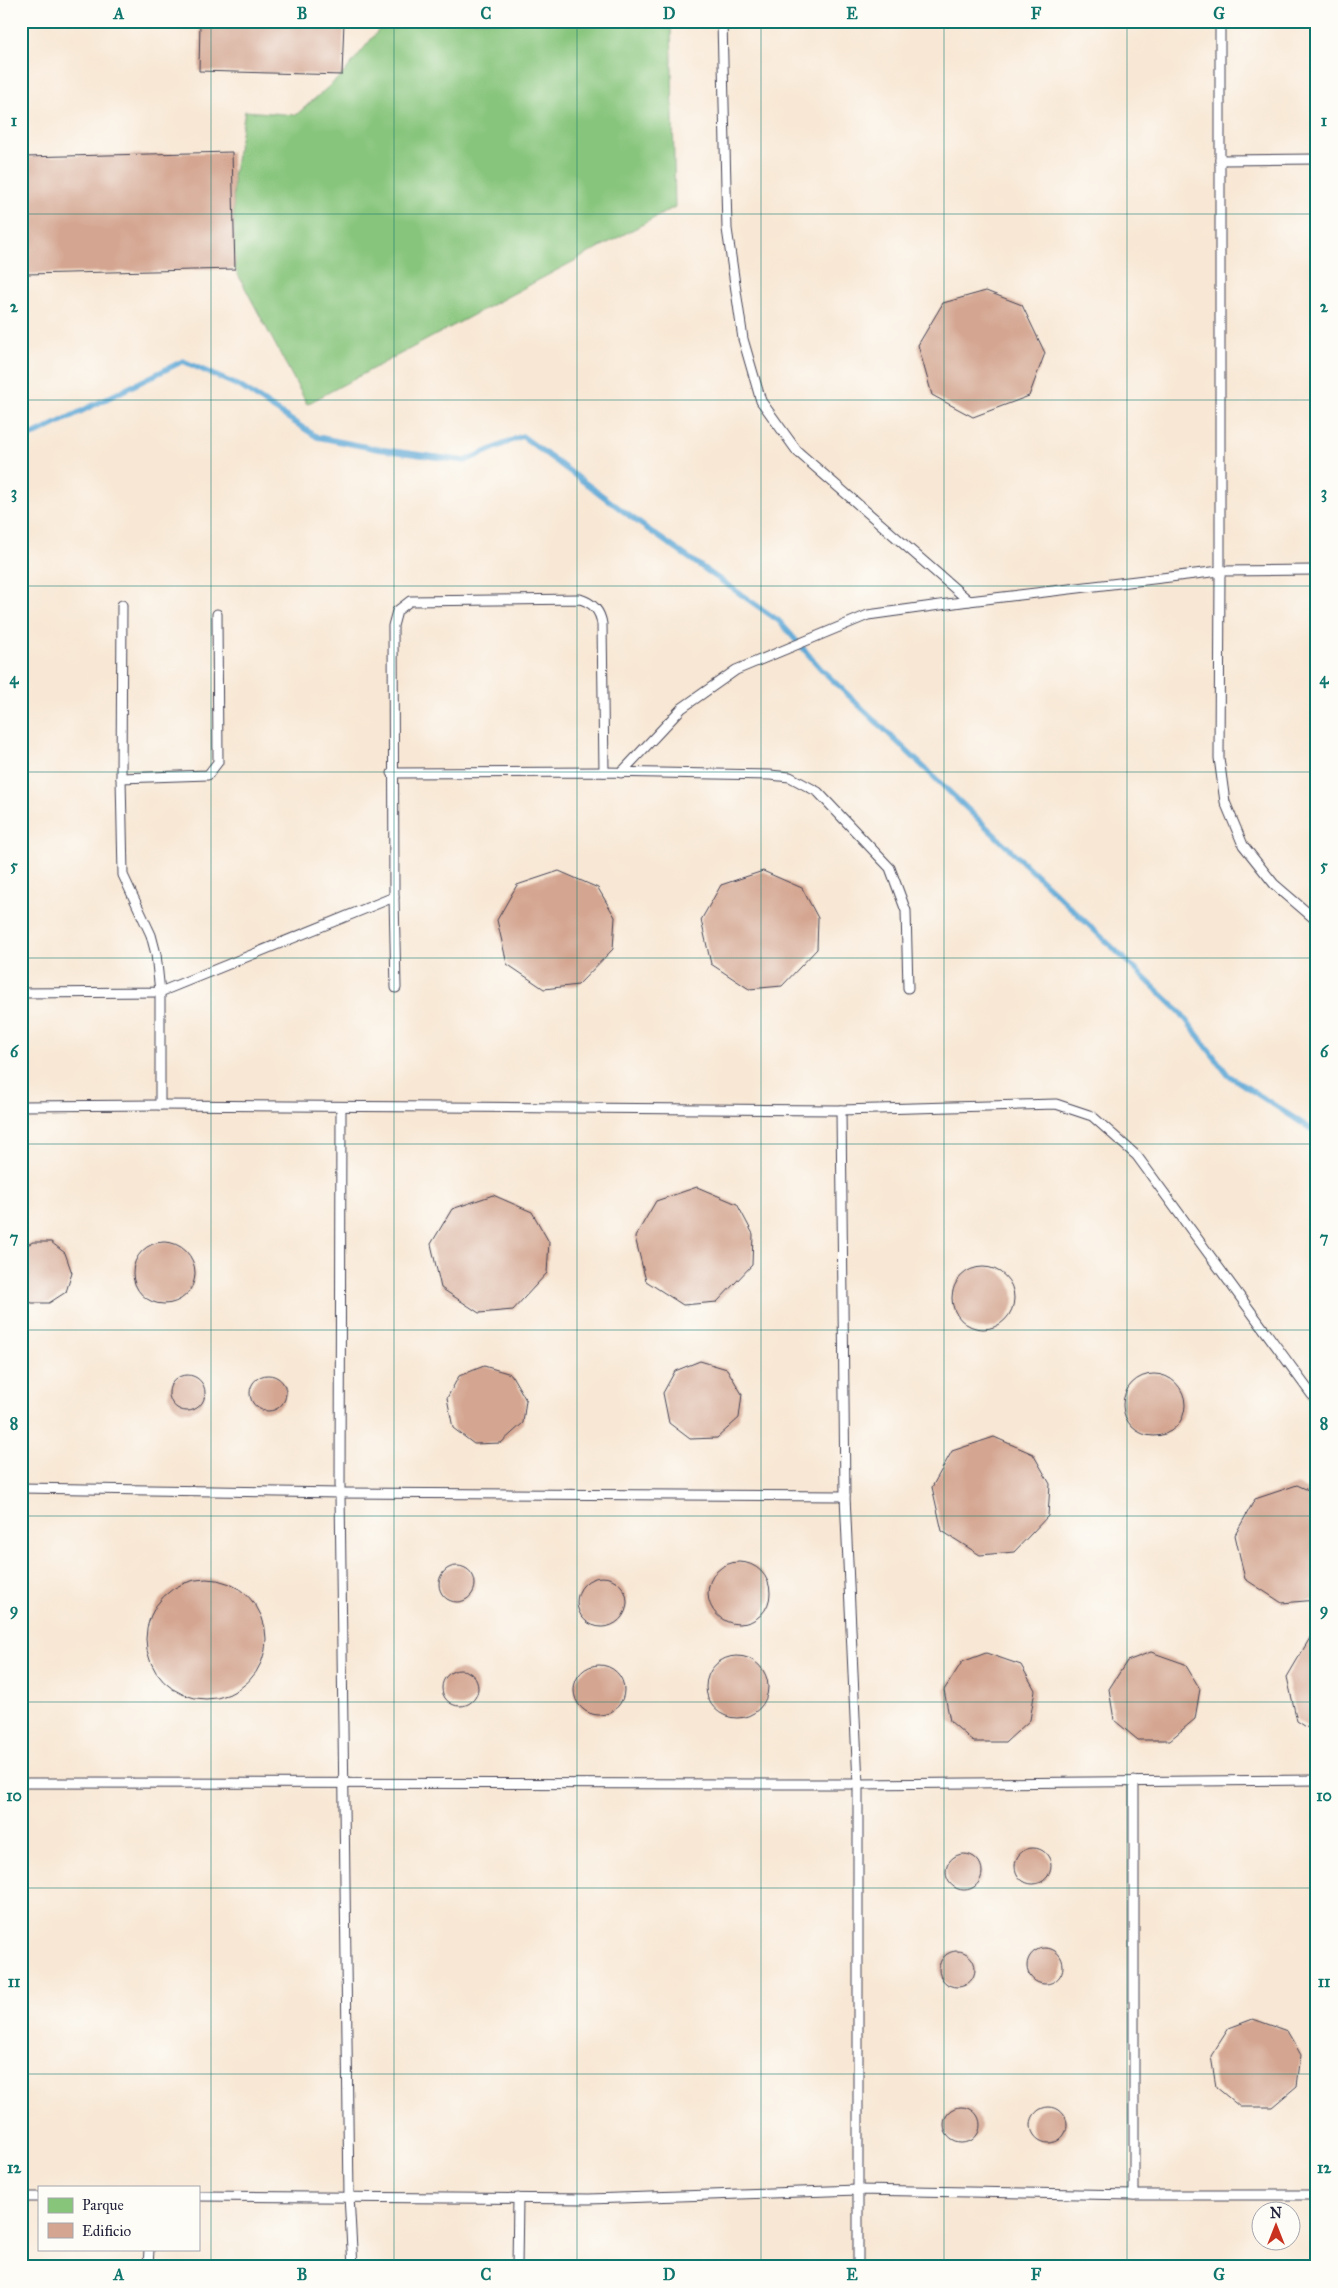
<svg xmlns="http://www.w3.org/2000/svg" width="1338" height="2288" viewBox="0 0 1338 2288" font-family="'IM FELL Great Primer',serif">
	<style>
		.green { fill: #87c57b; stroke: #54745b }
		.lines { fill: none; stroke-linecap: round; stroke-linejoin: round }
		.stream { stroke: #5ea8d6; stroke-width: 5.5 }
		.building { fill: #d4a691 }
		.service-casing { stroke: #424052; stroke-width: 11 }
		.service { stroke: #fff; stroke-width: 9 }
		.grid { fill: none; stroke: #0f766e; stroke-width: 1; stroke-opacity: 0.55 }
		.neatline { fill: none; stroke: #0f766e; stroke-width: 2 }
		.grid-label { font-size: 16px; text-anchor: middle; font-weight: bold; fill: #0f766e }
	</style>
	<rect width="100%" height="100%" fill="#fdfcf7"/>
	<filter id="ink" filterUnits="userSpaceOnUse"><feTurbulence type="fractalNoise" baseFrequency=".02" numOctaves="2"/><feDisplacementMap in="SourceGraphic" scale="10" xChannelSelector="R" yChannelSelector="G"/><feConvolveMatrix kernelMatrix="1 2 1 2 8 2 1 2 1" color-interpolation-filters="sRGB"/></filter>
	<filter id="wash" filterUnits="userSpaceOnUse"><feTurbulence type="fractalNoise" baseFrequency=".0096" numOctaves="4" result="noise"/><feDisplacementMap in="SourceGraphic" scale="20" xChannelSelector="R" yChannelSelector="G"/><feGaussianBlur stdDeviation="1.12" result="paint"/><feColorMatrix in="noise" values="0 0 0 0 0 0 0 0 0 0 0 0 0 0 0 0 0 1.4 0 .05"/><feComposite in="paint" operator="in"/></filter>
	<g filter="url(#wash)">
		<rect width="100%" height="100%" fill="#f8e7d4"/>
		<polygon class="green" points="386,21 671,21 675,207 307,404 235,269 233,177 245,111 296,115 342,75"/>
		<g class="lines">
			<polyline class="stream" points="21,441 183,361 241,387 317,437 377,449 465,461 522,436 646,528 779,621 822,670 1181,1013 1228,1075 1317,1133"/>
		</g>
		<g id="blocks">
			<g class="building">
				<polygon points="200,21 344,21 342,75 199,71"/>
				<polygon points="232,152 235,269 27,274 24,157"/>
				<polygon points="986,291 1022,305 1045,353 1029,396 973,417 932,395 918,345 943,303"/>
				<polygon points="559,871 598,888 615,917 613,949 578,985 544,989 507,964 497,920 517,885"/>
				<polygon points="763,871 802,888 818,918 817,949 782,986 749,989 711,964 701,920 721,885"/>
				<polygon points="697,1187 737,1204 753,1234 752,1265 717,1302 683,1305 646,1281 635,1237 656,1201"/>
				<polygon points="493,1195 532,1212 549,1242 547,1273 513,1310 479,1313 441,1288 431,1244 452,1209"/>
				<polygon points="33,1242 51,1242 65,1253 72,1273 66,1292 49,1303 32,1303 21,1297 21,1248"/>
				<circle cx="164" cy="1273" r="31"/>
				<circle cx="983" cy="1298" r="31"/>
				<polygon points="700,1361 727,1369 742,1394 739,1418 717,1438 690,1439 669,1423 663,1393 675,1371"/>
				<polygon points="484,1366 511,1374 526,1400 523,1423 501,1443 474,1444 453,1428 447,1398 459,1376"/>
				<circle cx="1154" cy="1405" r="31"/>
				<circle cx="187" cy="1393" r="18"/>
				<circle cx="268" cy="1393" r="18"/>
				<polygon points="994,1437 1033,1454 1050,1484 1048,1516 1014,1552 980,1555 942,1531 932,1487 952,1451"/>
				<polygon points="1297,1485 1317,1494 1317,1600 1282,1603 1245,1579 1235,1535 1255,1499"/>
				<circle cx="739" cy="1593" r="31"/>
				<circle cx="457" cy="1584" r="18"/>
				<circle cx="602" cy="1602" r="25"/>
				<circle cx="206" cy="1639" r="60"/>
				<polygon points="1317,1626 1317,1734 1297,1721 1287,1677"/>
				<polygon points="1151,1652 1185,1664 1200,1689 1195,1719 1170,1740 1138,1740 1114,1720 1109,1689 1127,1661"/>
				<polygon points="986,1653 1021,1665 1035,1690 1030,1720 1006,1742 974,1742 950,1721 944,1690 962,1662"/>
				<circle cx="737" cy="1687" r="31"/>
				<circle cx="599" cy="1690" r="25"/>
				<circle cx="460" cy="1688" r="18"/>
				<circle cx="1033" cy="1866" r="18"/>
				<circle cx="964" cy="1872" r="18"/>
				<circle cx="1045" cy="1966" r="18"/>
				<circle cx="957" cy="1969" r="18"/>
				<polygon points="1253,2019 1287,2031 1301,2055 1297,2086 1272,2107 1240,2107 1216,2087 1211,2056 1229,2028"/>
				<circle cx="1049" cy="2125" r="18"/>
				<circle cx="962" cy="2125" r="18"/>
			</g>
		</g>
	</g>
	<g filter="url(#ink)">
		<use href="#blocks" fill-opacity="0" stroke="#424052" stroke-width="1"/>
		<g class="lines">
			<g class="service-casing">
				<g id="service">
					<polyline points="722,21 727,229 743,339 761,401 797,451 969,601 1220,571 1219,758 1225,802 1243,845 1274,884 1317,921"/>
					<polyline points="1220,21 1220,571 1317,570"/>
					<polyline points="1220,160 1317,159"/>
					<polyline points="122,605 121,778 123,875 151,935 156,954 160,992 160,1105"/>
					<polyline points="392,773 604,772 770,775 790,777 818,792 890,868 906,911 908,988"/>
					<polyline points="621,773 682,708 736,670 868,615 969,601"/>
					<polyline points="121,778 208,775 218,762 217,614"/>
					<polyline points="394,897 396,988"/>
					<path d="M21,993L160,992L394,897L393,626L397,611L410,601L580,599C593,603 600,610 602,624L604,772"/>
					<polyline points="21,1106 160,1105 841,1110 1056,1104 1092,1116 1137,1156 1312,1395 1317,1398"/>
					<polyline points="341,1107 340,1493 349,2196 353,2267"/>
					<polyline points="841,1110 845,1496 858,1784 858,2267"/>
					<polyline points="21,1488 340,1493 845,1496"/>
					<polyline points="1134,1781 1134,2195"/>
					<polyline points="21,1783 858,1784 1317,1780"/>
					<polyline points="199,2196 589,2199 858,2190 1134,2195 1317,2195"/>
					<polyline points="21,2197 39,2197"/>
					<polyline points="148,2267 149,2249"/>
					<polyline points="517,2267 518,2198"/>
				</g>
			</g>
			<use href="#service" class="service"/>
		</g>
	</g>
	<path class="grid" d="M211,21V2267M394,21V2267M577,21V2267M761,21V2267M944,21V2267M1127,21V2267M21,214H1317M21,400H1317M21,586H1317M21,772H1317M21,958H1317M21,1144H1317M21,1330H1317M21,1516H1317M21,1702H1317M21,1888H1317M21,2074H1317"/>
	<rect width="1338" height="2288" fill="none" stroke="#fdfcf7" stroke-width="55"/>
	<rect x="38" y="2186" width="162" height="65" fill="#fdfcf7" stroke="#a5a5ac"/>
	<rect x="48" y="2198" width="25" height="15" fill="#87c57b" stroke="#a5a5ac"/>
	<text x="82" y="2210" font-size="15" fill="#22223b">Parque</text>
	<rect x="48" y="2223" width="25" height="15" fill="#d4a691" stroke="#a5a5ac"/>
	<text x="82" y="2236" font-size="15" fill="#22223b">Edificio</text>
	<g transform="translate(1276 2226)"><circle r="24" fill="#fdfcf7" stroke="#a5a5ac"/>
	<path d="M0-4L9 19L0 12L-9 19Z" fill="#c8321e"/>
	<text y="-8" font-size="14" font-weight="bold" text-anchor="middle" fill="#22223b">N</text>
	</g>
	<rect x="28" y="28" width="1282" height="2232" class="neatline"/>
	<g class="grid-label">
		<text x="119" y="19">A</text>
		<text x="302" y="19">B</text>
		<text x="486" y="19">C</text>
		<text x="669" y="19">D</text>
		<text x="852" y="19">E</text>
		<text x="1036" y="19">F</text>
		<text x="1219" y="19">G</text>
		<text x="14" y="126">1</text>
		<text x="1324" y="126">1</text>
		<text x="14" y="312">2</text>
		<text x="1324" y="312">2</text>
		<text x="14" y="498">3</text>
		<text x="1324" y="498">3</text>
		<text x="14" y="684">4</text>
		<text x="1324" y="684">4</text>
		<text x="14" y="871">5</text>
		<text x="1324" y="871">5</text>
		<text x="14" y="1057">6</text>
		<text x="1324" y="1057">6</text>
		<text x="14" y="1243">7</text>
		<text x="1324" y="1243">7</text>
		<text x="14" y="1429">8</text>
		<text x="1324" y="1429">8</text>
		<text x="14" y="1615">9</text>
		<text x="1324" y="1615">9</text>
		<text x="14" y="1801">10</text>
		<text x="1324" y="1801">10</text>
		<text x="14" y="1987">11</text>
		<text x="1324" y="1987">11</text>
		<text x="14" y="2173">12</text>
		<text x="1324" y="2173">12</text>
		<text x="119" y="2280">A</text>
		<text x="302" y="2280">B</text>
		<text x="486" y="2280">C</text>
		<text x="669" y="2280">D</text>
		<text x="852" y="2280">E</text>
		<text x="1036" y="2280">F</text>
		<text x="1219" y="2280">G</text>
	</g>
</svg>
